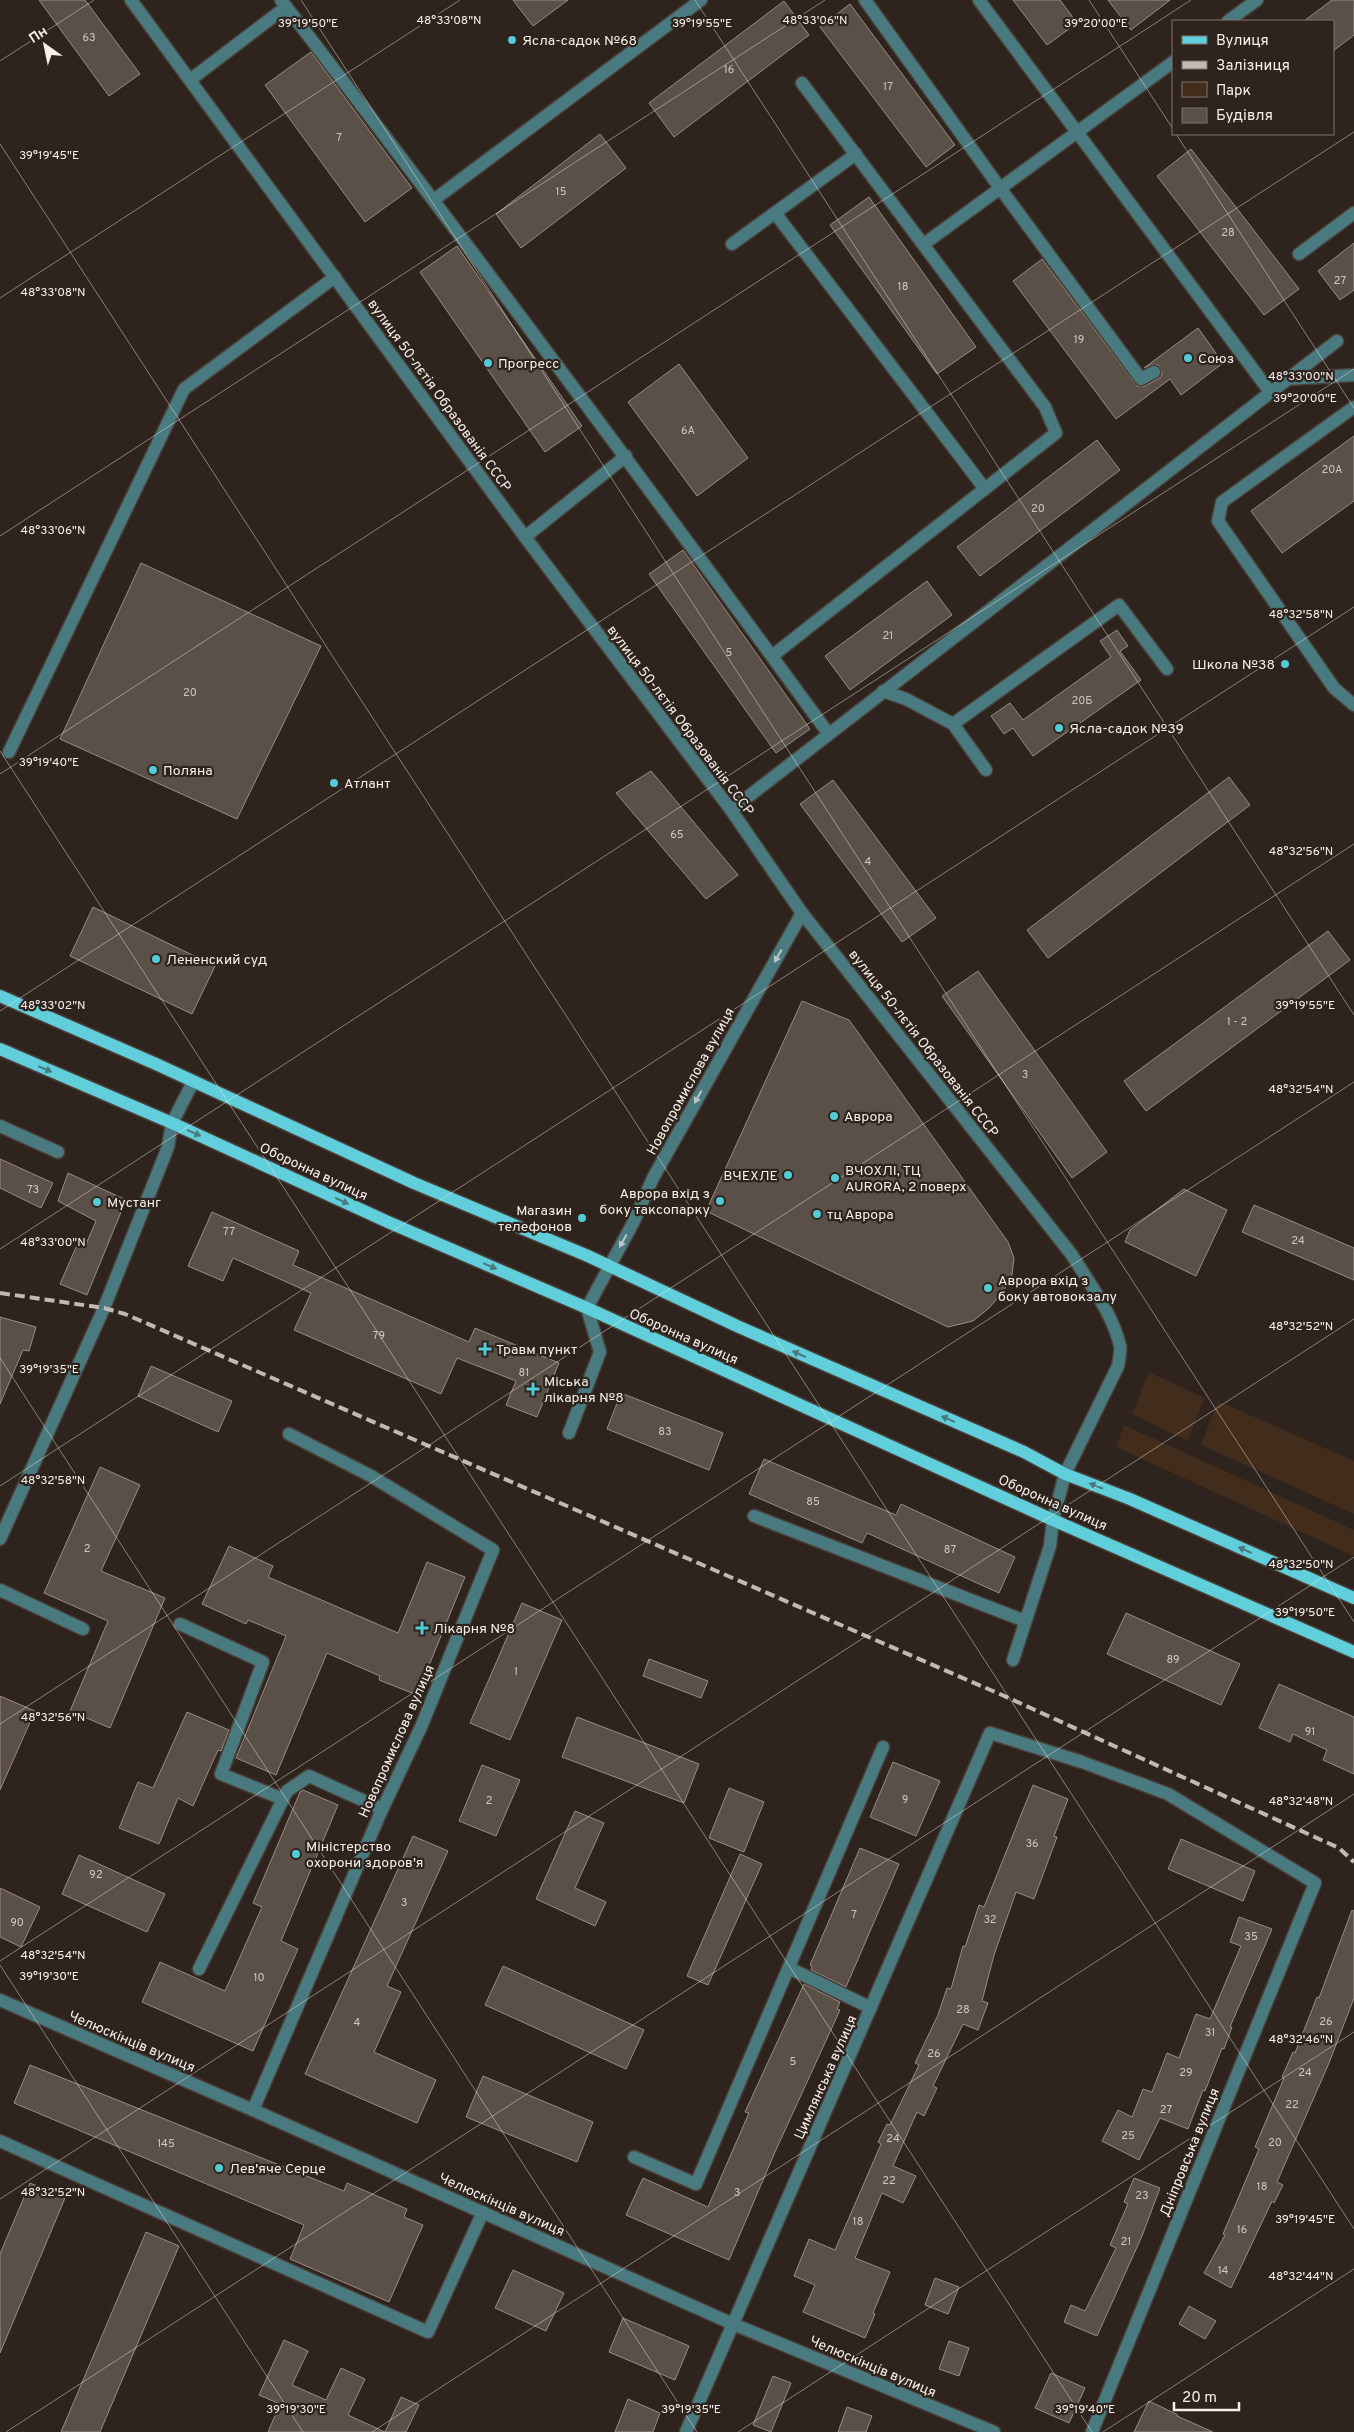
<svg xmlns="http://www.w3.org/2000/svg" width="1354" height="2432" viewBox="0 0 1354 2432" font-family="Overpass,sans-serif">
	<style>
		.green { fill: #422c1b }
		.building { fill: #5b5048; stroke: #998c84 }
		.lines { fill: none; stroke-linecap: round; stroke-linejoin: round }
		.minor-casing { stroke: #4a403a; stroke-width: 15 }
		.major-casing { stroke: #4a403a; stroke-width: 15 }
		.minor { stroke: #497a80; stroke-width: 12 }
		.major { stroke: #60cfdb; stroke-width: 12 }
		.rail { stroke: #c1b9b3; stroke-width: 4; stroke-dasharray: 10 5; stroke-linecap: butt }
		.oneway { fill: #b9c6c5 }
		.oneway2 { fill: #477a7c }
		.ticks { fill: none; stroke: #f6efea; stroke-width: 1; stroke-opacity: 0.45 }
		.poi-dot { fill: #52cbd8; stroke: #2e241d; stroke-width: 2 }
		.labels { text-anchor: middle; stroke-width: 4.5; stroke-linejoin: round; paint-order: stroke }
		.number-label { font-size: 11px; fill: #cfc7c2 }
		.poi-label { font-size: 14px; fill: #f6efea; stroke: #2e241d; text-anchor: start }
		.street-label { font-size: 14px; fill: #f6efea; stroke: #2e241d }
		.ticks-label { font-size: 12px; text-anchor: middle; fill: #f6efea; stroke: #2e241d; stroke-width: 4.5; stroke-linejoin: round; paint-order: stroke }
	</style>
	<rect width="100%" height="100%" fill="#2e241d"/>
	<g class="green">
		<polygon points="1149,1372 1204,1398 1188,1441 1132,1414"/>
		<polygon points="1218,1401 1354,1461 1354,1514 1201,1445"/>
		<polygon points="1124,1425 1354,1530 1354,1556 1116,1447"/>
	</g>
	<g class="building">
		<polygon points="39,0 85,0 140,74 109,96"/>
		<polygon points="513,0 568,0 533,26"/>
		<polygon points="1013,0 1060,0 1077,23 1047,45"/>
		<polygon points="1108,0 1170,0 1131,30"/>
		<polygon points="1332,0 1354,0 1354,35 1333,51 1333,21 1304,21"/>
		<polygon points="784,1 809,35 674,137 649,103"/>
		<polygon points="850,4 955,145 926,167 820,27"/>
		<polygon points="311,52 412,188 365,222 265,85"/>
		<polygon points="600,134 626,168 521,248 496,214"/>
		<polygon points="1191,149 1299,289 1264,315 1157,176"/>
		<polygon points="869,197 976,347 937,374 830,225"/>
		<polygon points="1354,243 1354,290 1340,300 1318,271"/>
		<polygon points="457,246 582,426 545,452 420,272"/>
		<polygon points="1042,259 1137,386 1145,386 1161,377 1162,372 1158,365 1151,365 1144,368 1198,328 1223,363 1181,395 1170,379 1116,419 1013,281"/>
		<polygon points="679,364 748,458 697,496 628,402"/>
		<polygon points="1354,436 1354,501 1282,553 1251,511"/>
		<polygon points="1097,440 1120,470 980,576 957,547"/>
		<polygon points="683,550 810,729 776,753 649,574"/>
		<polygon points="141,563 321,646 237,819 60,739"/>
		<polygon points="927,581 952,615 850,690 825,656"/>
		<polygon points="1117,630 1128,646 1120,651 1141,680 1033,756 1013,728 1004,734 991,716 1010,703 1023,720 1111,657 1100,641"/>
		<polygon points="651,771 738,875 706,899 616,793"/>
		<polygon points="1229,777 1250,805 1048,958 1027,930"/>
		<polygon points="833,780 936,918 902,942 800,804"/>
		<polygon points="93,907 215,966 192,1014 70,956"/>
		<polygon points="1328,931 1350,960 1146,1111 1124,1081"/>
		<polygon points="978,971 1107,1152 1072,1178 942,996"/>
		<polygon points="802,1001 849,1020 1008,1242 1014,1258 1012,1275 1003,1292 989,1308 973,1321 948,1327 706,1211"/>
		<polygon points="0,1159 53,1183 41,1208 0,1188"/>
		<polygon points="68,1173 126,1200 87,1295 60,1284 77,1245 86,1244 96,1221 58,1201"/>
		<polygon points="1184,1189 1227,1210 1196,1276 1125,1242 1130,1230"/>
		<polygon points="1254,1205 1354,1248 1354,1280 1242,1232"/>
		<polygon points="212,1212 299,1251 293,1265 469,1342 475,1328 559,1363 537,1417 506,1405 516,1381 457,1358 441,1394 294,1330 311,1293 233,1258 223,1281 188,1266"/>
		<polygon points="0,1317 36,1327 29,1351 23,1350 0,1404"/>
		<polygon points="151,1366 232,1401 218,1432 138,1396"/>
		<polygon points="621,1393 723,1433 709,1470 607,1429"/>
		<polygon points="764,1459 896,1515 901,1504 1015,1557 999,1593 867,1533 862,1543 749,1494"/>
		<polygon points="100,1467 140,1485 101,1571 165,1598 110,1728 70,1711 108,1621 44,1593"/>
		<polygon points="229,1546 273,1566 268,1577 398,1633 427,1562 465,1577 417,1695 379,1680 380,1676 327,1653 276,1775 236,1758 286,1636 248,1620 246,1624 202,1604"/>
		<polygon points="522,1603 562,1620 510,1740 470,1723"/>
		<polygon points="1126,1613 1240,1664 1221,1705 1107,1654"/>
		<polygon points="649,1659 708,1681 701,1698 643,1676"/>
		<polygon points="1279,1684 1354,1717 1354,1774 1323,1760 1327,1750 1293,1734 1290,1742 1259,1728"/>
		<polygon points="0,1696 35,1711 0,1790"/>
		<polygon points="187,1712 229,1730 221,1751 218,1750 193,1806 178,1798 159,1844 119,1828 138,1782 153,1788"/>
		<polygon points="577,1717 699,1764 684,1803 562,1757"/>
		<polygon points="893,1762 940,1781 916,1836 870,1817"/>
		<polygon points="482,1765 520,1780 496,1836 459,1821"/>
		<polygon points="1033,1785 1068,1799 1054,1836 1057,1837 1034,1899 1016,1892 994,1955 982,2001 988,2003 978,2030 963,2024 933,2086 937,2088 924,2116 917,2112 893,2166 916,2176 903,2203 882,2193 855,2258 890,2272 873,2313 875,2314 865,2338 803,2312 815,2285 794,2276 809,2239 835,2250 881,2144 878,2142 887,2124 890,2125 919,2065 915,2063 938,2015 947,1988 951,1989 963,1946 965,1947 979,1905 984,1907"/>
		<polygon points="729,1788 764,1802 744,1852 709,1838"/>
		<polygon points="303,1790 338,1805 281,1941 298,1949 253,2051 142,2002 160,1962 225,1991 262,1907 253,1903 300,1792"/>
		<polygon points="575,1811 604,1823 575,1888 606,1902 595,1926 536,1899"/>
		<polygon points="413,1836 448,1851 387,1986 401,1992 374,2052 436,2080 417,2123 305,2074"/>
		<polygon points="1181,1839 1255,1871 1243,1901 1168,1869"/>
		<polygon points="860,1848 899,1864 846,1987 811,1970 812,1966 810,1965"/>
		<polygon points="740,1854 762,1864 708,1985 687,1976"/>
		<polygon points="79,1855 165,1894 147,1932 62,1894"/>
		<polygon points="0,1888 40,1907 21,1947 0,1937"/>
		<polygon points="1352,1910 1354,1911 1354,1998 1329,2063 1277,2182 1283,2185 1274,2203 1272,2201 1231,2288 1204,2273 1225,2235 1223,2234 1259,2149 1255,2147 1284,2078 1282,2077 1293,2052 1295,2053 1317,1997 1319,1998"/>
		<polygon points="1239,1917 1272,1929 1230,2027 1232,2027 1224,2049 1222,2048 1205,2091 1203,2090 1188,2129 1160,2118 1139,2160 1102,2141 1118,2110 1132,2117 1143,2089 1152,2092 1167,2053 1179,2058 1196,2014 1210,2019 1241,1946 1230,1942"/>
		<polygon points="503,1966 644,2030 626,2069 485,2005"/>
		<polygon points="804,1984 840,2002 837,2009 840,2010 775,2152 729,2260 626,2215 643,2178 708,2207 749,2113 745,2112"/>
		<polygon points="30,2065 344,2191 347,2183 407,2209 404,2217 423,2225 389,2302 290,2259 304,2225 14,2103"/>
		<polygon points="483,2076 593,2122 577,2162 466,2117"/>
		<polygon points="1134,2178 1160,2188 1142,2236 1097,2336 1064,2322 1071,2305 1085,2311 1116,2248 1110,2245 1128,2204 1124,2202"/>
		<polygon points="30,2183 65,2198 0,2353 0,2254"/>
		<polygon points="146,2232 179,2246 100,2432 61,2432"/>
		<polygon points="513,2270 564,2293 546,2331 495,2308"/>
		<polygon points="935,2278 959,2287 948,2314 925,2305"/>
		<polygon points="1189,2306 1216,2321 1205,2339 1179,2324"/>
		<polygon points="623,2318 689,2346 675,2380 609,2352"/>
		<polygon points="284,2340 308,2351 292,2385 326,2400 341,2368 365,2379 348,2415 385,2432 401,2397 419,2405 406,2432 268,2432 280,2404 259,2395"/>
		<polygon points="949,2341 969,2348 959,2376 939,2369"/>
		<polygon points="1051,2373 1085,2388 1069,2423 1035,2408"/>
		<polygon points="773,2376 791,2383 771,2432 753,2425"/>
		<polygon points="628,2399 660,2413 653,2432 615,2432"/>
		<polygon points="1149,2401 1178,2415 1177,2416 1213,2432 1134,2432"/>
		<polygon points="847,2407 872,2416 866,2432 838,2432"/>
	</g>
	<g class="lines">
		<g class="minor-casing">
			<g id="minor">
				<path d="M131,0L525,537L731,810L802,913L1072,1255C1089,1283 1113,1314 1120,1346C1121,1352 1119,1360 1118,1366L1065,1474L1053,1520L1050,1546L1013,1660"/>
				<path d="M281,0C467,242 648,487 828,733"/>
				<polyline points="865,0 1000,188 1141,379 1154,372"/>
				<polyline points="979,0 1270,392"/>
				<polyline points="1228,21 1257,0"/>
				<polyline points="190,80 286,7"/>
				<polyline points="435,199 701,0"/>
				<polyline points="775,213 985,489"/>
				<polyline points="732,244 856,154"/>
				<polyline points="924,244 1173,62"/>
				<polyline points="1299,254 1354,213"/>
				<polyline points="1287,379 1354,375"/>
				<polyline points="1354,407 1222,502 1218,521 1334,688 1354,705"/>
				<polyline points="525,537 626,456"/>
				<polyline points="772,656 1056,433 1045,407 802,83"/>
				<polyline points="883,691 906,699 953,724"/>
				<polyline points="9,752 184,389 335,277"/>
				<polyline points="986,770 953,724 1119,605 1167,669"/>
				<polyline points="731,810 1337,341"/>
				<polyline points="0,1126 58,1152"/>
				<polyline points="569,1433 600,1352 587,1308 633,1223 653,1178 802,913"/>
				<polyline points="754,1516 1025,1621"/>
				<polyline points="0,1539 104,1308 168,1147 172,1123 193,1082"/>
				<polyline points="0,1590 83,1629"/>
				<polyline points="180,1624 263,1662 221,1774 283,1799"/>
				<polyline points="789,1968 871,2008"/>
				<polyline points="199,1969 287,1791 309,1776 382,1809"/>
				<polyline points="0,2000 253,2110 733,2324 994,2432"/>
				<polyline points="253,2110 380,1814 421,1727 493,1550 371,1476 289,1434"/>
				<polyline points="0,2141 428,2332 483,2212"/>
				<polyline points="634,2157 696,2184 883,1747"/>
				<polyline points="686,2432 990,1733 1082,1762 1168,1794 1315,1883 1092,2432"/>
			</g>
		</g>
		<g class="major-casing">
			<g id="major">
				<polyline points="0,996 156,1064 414,1183 588,1256 737,1326 1024,1452 1065,1474 1130,1499 1354,1598"/>
				<polyline points="0,1049 172,1123 388,1222 587,1308 1053,1520 1354,1652"/>
			</g>
		</g>
		<use href="#minor" class="minor"/>
		<use href="#major" class="major"/>
		<polyline class="rail" points="0,1293 104,1308 125,1314 1002,1695 1339,1848 1354,1862"/>
	</g>
	<defs><path id="oneway-solid" d="M-6-.8H1V-3.2L6.5 0L1 3.2V.8H-6Z" transform="scale(1.25)"/></defs>
	<g class="oneway">
		<use href="#oneway-solid" transform="translate(778 956) rotate(119)"/>
		<use href="#oneway-solid" transform="translate(698 1097) rotate(119)"/>
		<use href="#oneway-solid" transform="translate(623 1241) rotate(119)"/>
	</g>
	<g class="oneway2">
		<use href="#oneway-solid" transform="translate(45 1069) rotate(23)"/>
		<use href="#oneway-solid" transform="translate(194 1133) rotate(24)"/>
		<use href="#oneway-solid" transform="translate(342 1201) rotate(25)"/>
		<use href="#oneway-solid" transform="translate(490 1266) rotate(23)"/>
		<use href="#oneway-solid" transform="translate(799 1354) rotate(-156)"/>
		<use href="#oneway-solid" transform="translate(948 1419) rotate(-156)"/>
		<use href="#oneway-solid" transform="translate(1096 1486) rotate(-159)"/>
		<use href="#oneway-solid" transform="translate(1245 1550) rotate(-156)"/>
	</g>
	<path class="ticks" d="M301,0L1354,1622M695,0L1354,1015M1089,0L1173,129M0,61L94,0M1176,134L1354,408M0,144L1354,2229M0,298L460,0M0,536L825,0M0,751L1092,2432M0,774L1191,0M0,1011L1354,132M0,1249L1354,369M0,1358L697,2432M0,1486L1354,607M0,1724L1354,844M0,1961L1354,1082M0,1965L303,2432M0,2199L1354,1319M6,2432L1354,1557M372,2432L1354,1794M738,2432L1354,2032M1103,2432L1354,2269"/>
	<g class="poi-dot">
		<circle cx="512" cy="40" r="5"/>
		<circle cx="1188" cy="358" r="5"/>
		<circle cx="488" cy="363" r="5"/>
		<circle cx="1285" cy="664" r="5"/>
		<circle cx="1059" cy="728" r="5"/>
		<circle cx="153" cy="770" r="5"/>
		<circle cx="334" cy="783" r="5"/>
		<circle cx="156" cy="959" r="5"/>
		<circle cx="834" cy="1116" r="5"/>
		<circle cx="788" cy="1175" r="5"/>
		<circle cx="835" cy="1178" r="5"/>
		<circle cx="720" cy="1201" r="5"/>
		<circle cx="97" cy="1202" r="5"/>
		<circle cx="817" cy="1214" r="5"/>
		<circle cx="582" cy="1218" r="5"/>
		<circle cx="988" cy="1288" r="5"/>
		<path d="M482.5 1341.5h5v5h5v5h-5v5h-5v-5h-5v-5h5z"/>
		<path d="M530.5 1381.5h5v5h5v5h-5v5h-5v-5h-5v-5h5z"/>
		<path d="M419.5 1620.5h5v5h5v5h-5v5h-5v-5h-5v-5h5z"/>
		<circle cx="296" cy="1854" r="5"/>
		<circle cx="219" cy="2168" r="5"/>
	</g>
	<g class="labels">
		<g class="number-label">
			<text x="89" y="41">63</text>
			<text x="729" y="73">16</text>
			<text x="888" y="90">17</text>
			<text x="339" y="141">7</text>
			<text x="561" y="195">15</text>
			<text x="1228" y="236">28</text>
			<text x="1340" y="284">27</text>
			<text x="903" y="290">18</text>
			<text x="1079" y="343">19</text>
			<text x="688" y="434">6А</text>
			<text x="1332" y="473">20А</text>
			<text x="1038" y="512">20</text>
			<text x="888" y="639">21</text>
			<text x="729" y="656">5</text>
			<text x="190" y="696">20</text>
			<text x="1082" y="704">20Б</text>
			<text x="677" y="838">65</text>
			<text x="868" y="865">4</text>
			<text x="1237" y="1025">1 - 2</text>
			<text x="1025" y="1078">3</text>
			<text x="33" y="1193">73</text>
			<text x="229" y="1235">77</text>
			<text x="1298" y="1244">24</text>
			<text x="379" y="1339">79</text>
			<text x="524" y="1376">81</text>
			<text x="665" y="1435">83</text>
			<text x="813" y="1505">85</text>
			<text x="87" y="1552">2</text>
			<text x="950" y="1553">87</text>
			<text x="1173" y="1663">89</text>
			<text x="516" y="1675">1</text>
			<text x="1310" y="1735">91</text>
			<text x="905" y="1803">9</text>
			<text x="489" y="1804">2</text>
			<text x="1032" y="1847">36</text>
			<text x="96" y="1878">92</text>
			<text x="404" y="1906">3</text>
			<text x="854" y="1918">7</text>
			<text x="990" y="1923">32</text>
			<text x="17" y="1926">90</text>
			<text x="1251" y="1940">35</text>
			<text x="259" y="1981">10</text>
			<text x="963" y="2013">28</text>
			<text x="1326" y="2025">26</text>
			<text x="357" y="2026">4</text>
			<text x="1210" y="2036">31</text>
			<text x="934" y="2057">26</text>
			<text x="793" y="2065">5</text>
			<text x="1186" y="2076">29</text>
			<text x="1305" y="2076">24</text>
			<text x="1292" y="2108">22</text>
			<text x="1166" y="2113">27</text>
			<text x="1128" y="2139">25</text>
			<text x="893" y="2142">24</text>
			<text x="1275" y="2146">20</text>
			<text x="166" y="2147">145</text>
			<text x="889" y="2184">22</text>
			<text x="1262" y="2190">18</text>
			<text x="737" y="2196">3</text>
			<text x="1142" y="2199">23</text>
			<text x="858" y="2225">18</text>
			<text x="1242" y="2233">16</text>
			<text x="1126" y="2245">21</text>
			<text x="1223" y="2274">14</text>
		</g>
		<g class="poi-label">
			<text x="522" y="45">Ясла-садок №68</text>
			<text x="1198" y="363">Союз</text>
			<text x="498" y="368">Прогресс</text>
			<text x="1275" y="669" text-anchor="end">Школа №38</text>
			<text x="1069" y="733">Ясла-садок №39</text>
			<text x="163" y="775">Поляна</text>
			<text x="344" y="788">Атлант</text>
			<text x="166" y="964">Лененский суд</text>
			<text x="844" y="1121">Аврора</text>
			<text x="845" y="1175">ВЧОХЛІ, ТЦ<tspan x="845" dy="16">AURORA, 2 поверх</tspan></text>
			<text x="778" y="1180" text-anchor="end">ВЧЕХЛЕ</text>
			<text x="710" y="1198" text-anchor="end">Аврора вхід з<tspan x="710" dy="16">боку таксопарку</tspan></text>
			<text x="107" y="1207">Мустанг</text>
			<text x="572" y="1215" text-anchor="end">Магазин<tspan x="572" dy="16">телефонов</tspan></text>
			<text x="827" y="1219">тц Аврора</text>
			<text x="998" y="1285">Аврора вхід з<tspan x="998" dy="16">боку автовокзалу</tspan></text>
			<text x="496" y="1354">Травм пункт</text>
			<text x="544" y="1386">Міська<tspan x="544" dy="16">лікарня №8</tspan></text>
			<text x="433" y="1633">Лікарня №8</text>
			<text x="306" y="1851">Міністерство<tspan x="306" dy="16">охорони здоров'я</tspan></text>
			<text x="229" y="2173">Лев'яче Серце</text>
		</g>
		<g class="street-label">
			<text transform="translate(440 395) rotate(54)" y="5">вулиця 50-лєтія Образованія СССР</text>
			<text transform="translate(681 720) rotate(53)" y="5">вулиця 50-лєтія Образованія СССР</text>
			<text transform="translate(924 1043) rotate(52)" y="5">вулиця 50-лєтія Образованія СССР</text>
			<text transform="translate(690 1081) rotate(-61)" y="5">Новопромислова вулиця</text>
			<text transform="translate(314 1171) rotate(25)" y="5">Оборонна вулиця</text>
			<text transform="translate(684 1336) rotate(24)" y="5">Оборонна вулиця</text>
			<text transform="translate(1053 1502) rotate(24)" y="5">Оборонна вулиця</text>
			<text transform="translate(396 1741) rotate(-66)" y="5">Новопромислова вулиця</text>
			<text transform="translate(132 2041) rotate(23)" y="5">Челюскінців вулиця</text>
			<text transform="translate(825 2077) rotate(-66)" y="5">Цимлянська вулиця</text>
			<text transform="translate(1189 2152) rotate(-68)" y="5">Дніпровська вулиця</text>
			<text transform="translate(502 2204) rotate(24)" y="5">Челюскінців вулиця</text>
			<text transform="translate(873 2366) rotate(23)" y="5">Челюскінців вулиця</text>
		</g>
	</g>
	<g class="ticks-label">
		<text x="449" y="24">48°33'08"N</text>
		<text x="815" y="24">48°33'06"N</text>
		<text x="308" y="27">39°19'50"E</text>
		<text x="702" y="27">39°19'55"E</text>
		<text x="1096" y="27">39°20'00"E</text>
		<text x="49" y="159">39°19'45"E</text>
		<text x="53" y="296">48°33'08"N</text>
		<text x="1301" y="380">48°33'00"N</text>
		<text x="1305" y="402">39°20'00"E</text>
		<text x="53" y="534">48°33'06"N</text>
		<text x="1301" y="618">48°32'58"N</text>
		<text x="49" y="766">39°19'40"E</text>
		<text x="1301" y="855">48°32'56"N</text>
		<text x="53" y="1009">48°33'02"N</text>
		<text x="1305" y="1009">39°19'55"E</text>
		<text x="1301" y="1093">48°32'54"N</text>
		<text x="53" y="1246">48°33'00"N</text>
		<text x="1301" y="1330">48°32'52"N</text>
		<text x="49" y="1373">39°19'35"E</text>
		<text x="53" y="1484">48°32'58"N</text>
		<text x="1301" y="1568">48°32'50"N</text>
		<text x="1305" y="1616">39°19'50"E</text>
		<text x="53" y="1721">48°32'56"N</text>
		<text x="1301" y="1805">48°32'48"N</text>
		<text x="53" y="1959">48°32'54"N</text>
		<text x="49" y="1980">39°19'30"E</text>
		<text x="1301" y="2043">48°32'46"N</text>
		<text x="53" y="2196">48°32'52"N</text>
		<text x="1305" y="2223">39°19'45"E</text>
		<text x="1301" y="2280">48°32'44"N</text>
		<text x="296" y="2413">39°19'30"E</text>
		<text x="691" y="2413">39°19'35"E</text>
		<text x="1085" y="2413">39°19'40"E</text>
	</g>
	<rect x="1172" y="20" width="162" height="115" fill="#2e241d" stroke="#7e756f"/>
	<rect x="1182" y="36" width="25" height="8" fill="#60cfdb" stroke="#7e756f"/>
	<text x="1216" y="45" font-size="15" fill="#f6efea">Вулиця</text>
	<rect x="1182" y="61" width="25" height="8" fill="#c1b9b3" stroke="#7e756f"/>
	<text x="1216" y="70" font-size="15" fill="#f6efea">Залізниця</text>
	<rect x="1182" y="82" width="25" height="15" fill="#422c1b" stroke="#7e756f"/>
	<text x="1216" y="95" font-size="15" fill="#f6efea">Парк</text>
	<rect x="1182" y="108" width="25" height="15" fill="#5b5048" stroke="#7e756f"/>
	<text x="1216" y="120" font-size="15" fill="#f6efea">Будівля</text>
	<g transform="translate(45 45) rotate(327)" stroke="#2e241d" stroke-width="4" paint-order="stroke">
	<path d="M0-4L9 19L0 12L-9 19Z" fill="#f6efea"/>
	<text y="-8" font-size="14" font-weight="bold" text-anchor="middle" fill="#f6efea">Пн</text>
	</g>
	<path d="M1174 2402v8h65v-8" fill="none" stroke="#f6efea" stroke-width="2.5"/>
	<text x="1182" y="2402" font-size="15" fill="#f6efea" stroke="#2e241d" stroke-width="4" paint-order="stroke">20 m</text>
</svg>
